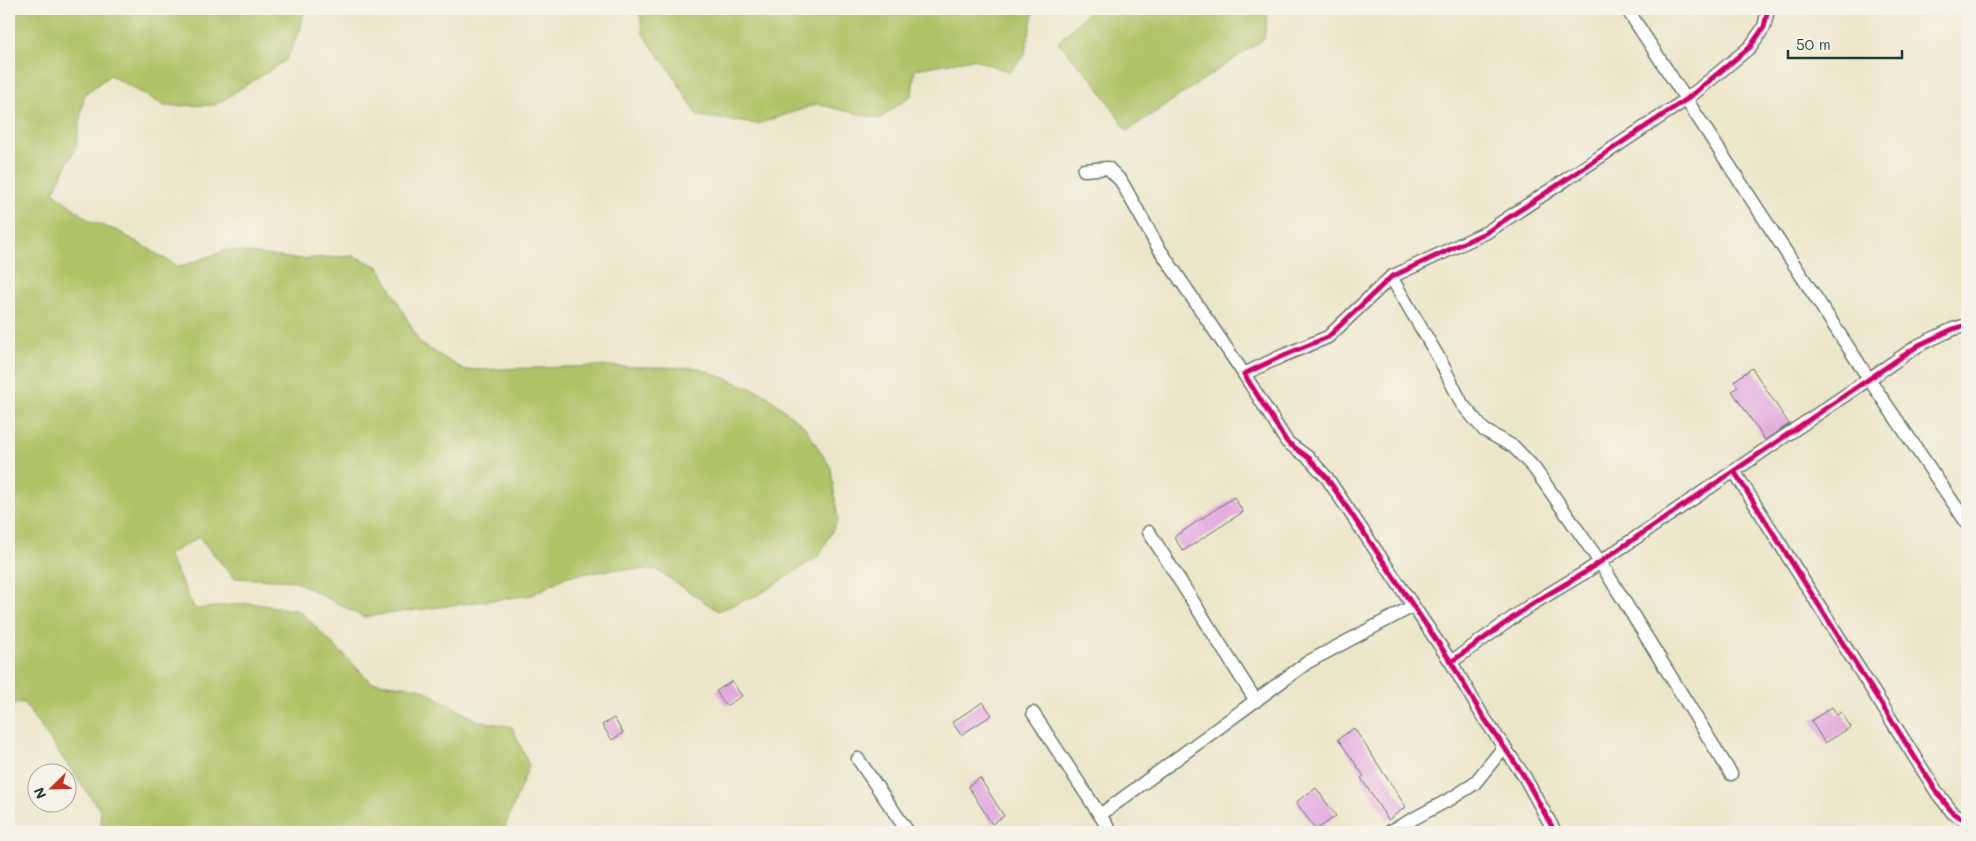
<svg xmlns="http://www.w3.org/2000/svg" width="1976" height="841" viewBox="0 0 1976 841" font-family="Mali,sans-serif">
	<style>
		.green { fill: #b0c266; stroke: #68804d }
		.building { fill: #e2a7df }
		.lines { fill: none; stroke-linecap: round; stroke-linejoin: round }
		.street-casing { stroke: #677868; stroke-width: 15 }
		.street { stroke: #fff; stroke-width: 12 }
		.cycleway-casing { stroke: #f7f3e8; stroke-width: 8 }
		.cycleway { stroke: #d6006c; stroke-width: 5 }
	</style>
	<rect width="100%" height="100%" fill="#f7f3e8"/>
	<filter id="ink" filterUnits="userSpaceOnUse"><feTurbulence type="fractalNoise" baseFrequency=".02" numOctaves="2"/><feDisplacementMap in="SourceGraphic" scale="10" xChannelSelector="R" yChannelSelector="G"/><feConvolveMatrix kernelMatrix="1 2 1 2 8 2 1 2 1" color-interpolation-filters="sRGB"/></filter>
	<filter id="wash" filterUnits="userSpaceOnUse"><feTurbulence type="fractalNoise" baseFrequency=".0096" numOctaves="4" result="noise"/><feDisplacementMap in="SourceGraphic" scale="20" xChannelSelector="R" yChannelSelector="G"/><feGaussianBlur stdDeviation="1.12" result="paint"/><feColorMatrix in="noise" values="0 0 0 0 0 0 0 0 0 0 0 0 0 0 0 0 0 1.4 0 .05"/><feComposite in="paint" operator="in"/></filter>
	<g filter="url(#wash)">
		<rect width="100%" height="100%" fill="#ece6c9"/>
		<g class="green">
			<polygon points="9,9 304,9 301,28 286,60 215,105 165,106 110,75 84,95 76,147 53,192 90,221 118,231 179,267 227,250 295,259 354,256 379,267 420,343 464,370 601,366 699,368 763,393 805,427 831,468 838,520 819,556 760,594 718,611 657,570 619,569 567,576 532,595 363,617 295,581 234,578 199,537 168,555 195,609 251,603 300,611 371,682 420,688 476,720 512,727 529,765 503,832 102,832 100,810 23,702 9,706"/>
			<polygon points="639,9 1034,9 1025,54 1010,72 973,59 915,69 912,95 879,119 817,104 758,124 698,116 671,72 643,34"/>
			<polygon points="1091,9 1268,9 1264,39 1127,131 1094,81 1058,42"/>
		</g>
		<g id="blocks">
			<g class="building">
				<polygon points="1752,368 1789,424 1765,440 1732,391 1738,387 1734,381"/>
				<polygon points="1234,497 1243,512 1183,551 1174,537"/>
				<polygon points="732,681 742,696 726,706 716,691"/>
				<polygon points="983,702 992,715 961,735 952,722"/>
				<polygon points="1832,707 1837,715 1841,712 1851,727 1825,743 1811,721"/>
				<polygon points="614,718 623,733 612,740 602,725"/>
				<polygon points="1354,728 1406,807 1388,820 1361,778 1364,776 1338,739"/>
				<polygon points="980,778 1004,816 992,824 968,786"/>
				<polygon points="1316,788 1336,816 1316,830 1296,802"/>
			</g>
		</g>
	</g>
	<g filter="url(#ink)">
		<use href="#blocks" fill-opacity="0" stroke="#677868" stroke-width="1"/>
		<g class="lines">
			<g class="street-casing">
				<g id="street">
					<polyline points="1627,9 1869,379 1967,523"/>
					<polyline points="1084,170 1108,168 1121,181 1158,247 1244,374"/>
					<polyline points="1391,277 1440,360 1462,404 1484,430 1514,447 1534,468 1600,562 1731,774"/>
					<polyline points="1734,471 1938,794 1953,813 1967,821"/>
					<polyline points="1149,532 1256,701"/>
					<polyline points="1451,662 1532,604 1584,573 1919,345 1953,329 1967,325"/>
					<polyline points="1033,713 1111,832"/>
					<polyline points="858,759 908,832"/>
					<polyline points="1100,815 1308,662 1413,606"/>
					<polyline points="1389,832 1452,798 1474,784 1504,747"/>
					<polyline points="1555,832 1524,776 1482,715 1451,662 1327,478 1309,458 1287,442 1244,374 1282,356 1328,337 1391,277 1487,232 1687,99 1750,47 1764,27 1768,9"/>
				</g>
			</g>
			<use href="#street" class="street"/>
			<g class="cycleway-casing">
				<g id="cycleway">
					<polyline points="1734,471 1938,794 1953,813 1967,821"/>
					<polyline points="1451,662 1532,604 1584,573 1919,345 1953,329 1967,325"/>
					<polyline points="1555,832 1524,776 1482,715 1451,662 1327,478 1309,458 1287,442 1244,374 1282,356 1328,337 1391,277 1487,232 1687,99 1750,47 1764,27 1768,9"/>
				</g>
			</g>
			<use href="#cycleway" class="cycleway"/>
		</g>
	</g>
	<rect width="1976" height="841" fill="none" stroke="#f7f3e8" stroke-width="30"/>
	<g transform="translate(52 788) rotate(247)"><circle r="24" fill="#f7f3e8" stroke="#a1aaa0"/>
	<path d="M0-4L9 19L0 12L-9 19Z" fill="#c8321e"/>
	<text y="-8" font-size="14" font-weight="bold" text-anchor="middle" fill="#1f3d34">N</text>
	</g>
	<path d="M1788 50v8h114v-8" fill="none" stroke="#1f3d34" stroke-width="2.5"/>
	<text x="1796" y="50" font-size="15" fill="#1f3d34" stroke="#f7f3e8" stroke-width="4" paint-order="stroke">50 m</text>
</svg>
